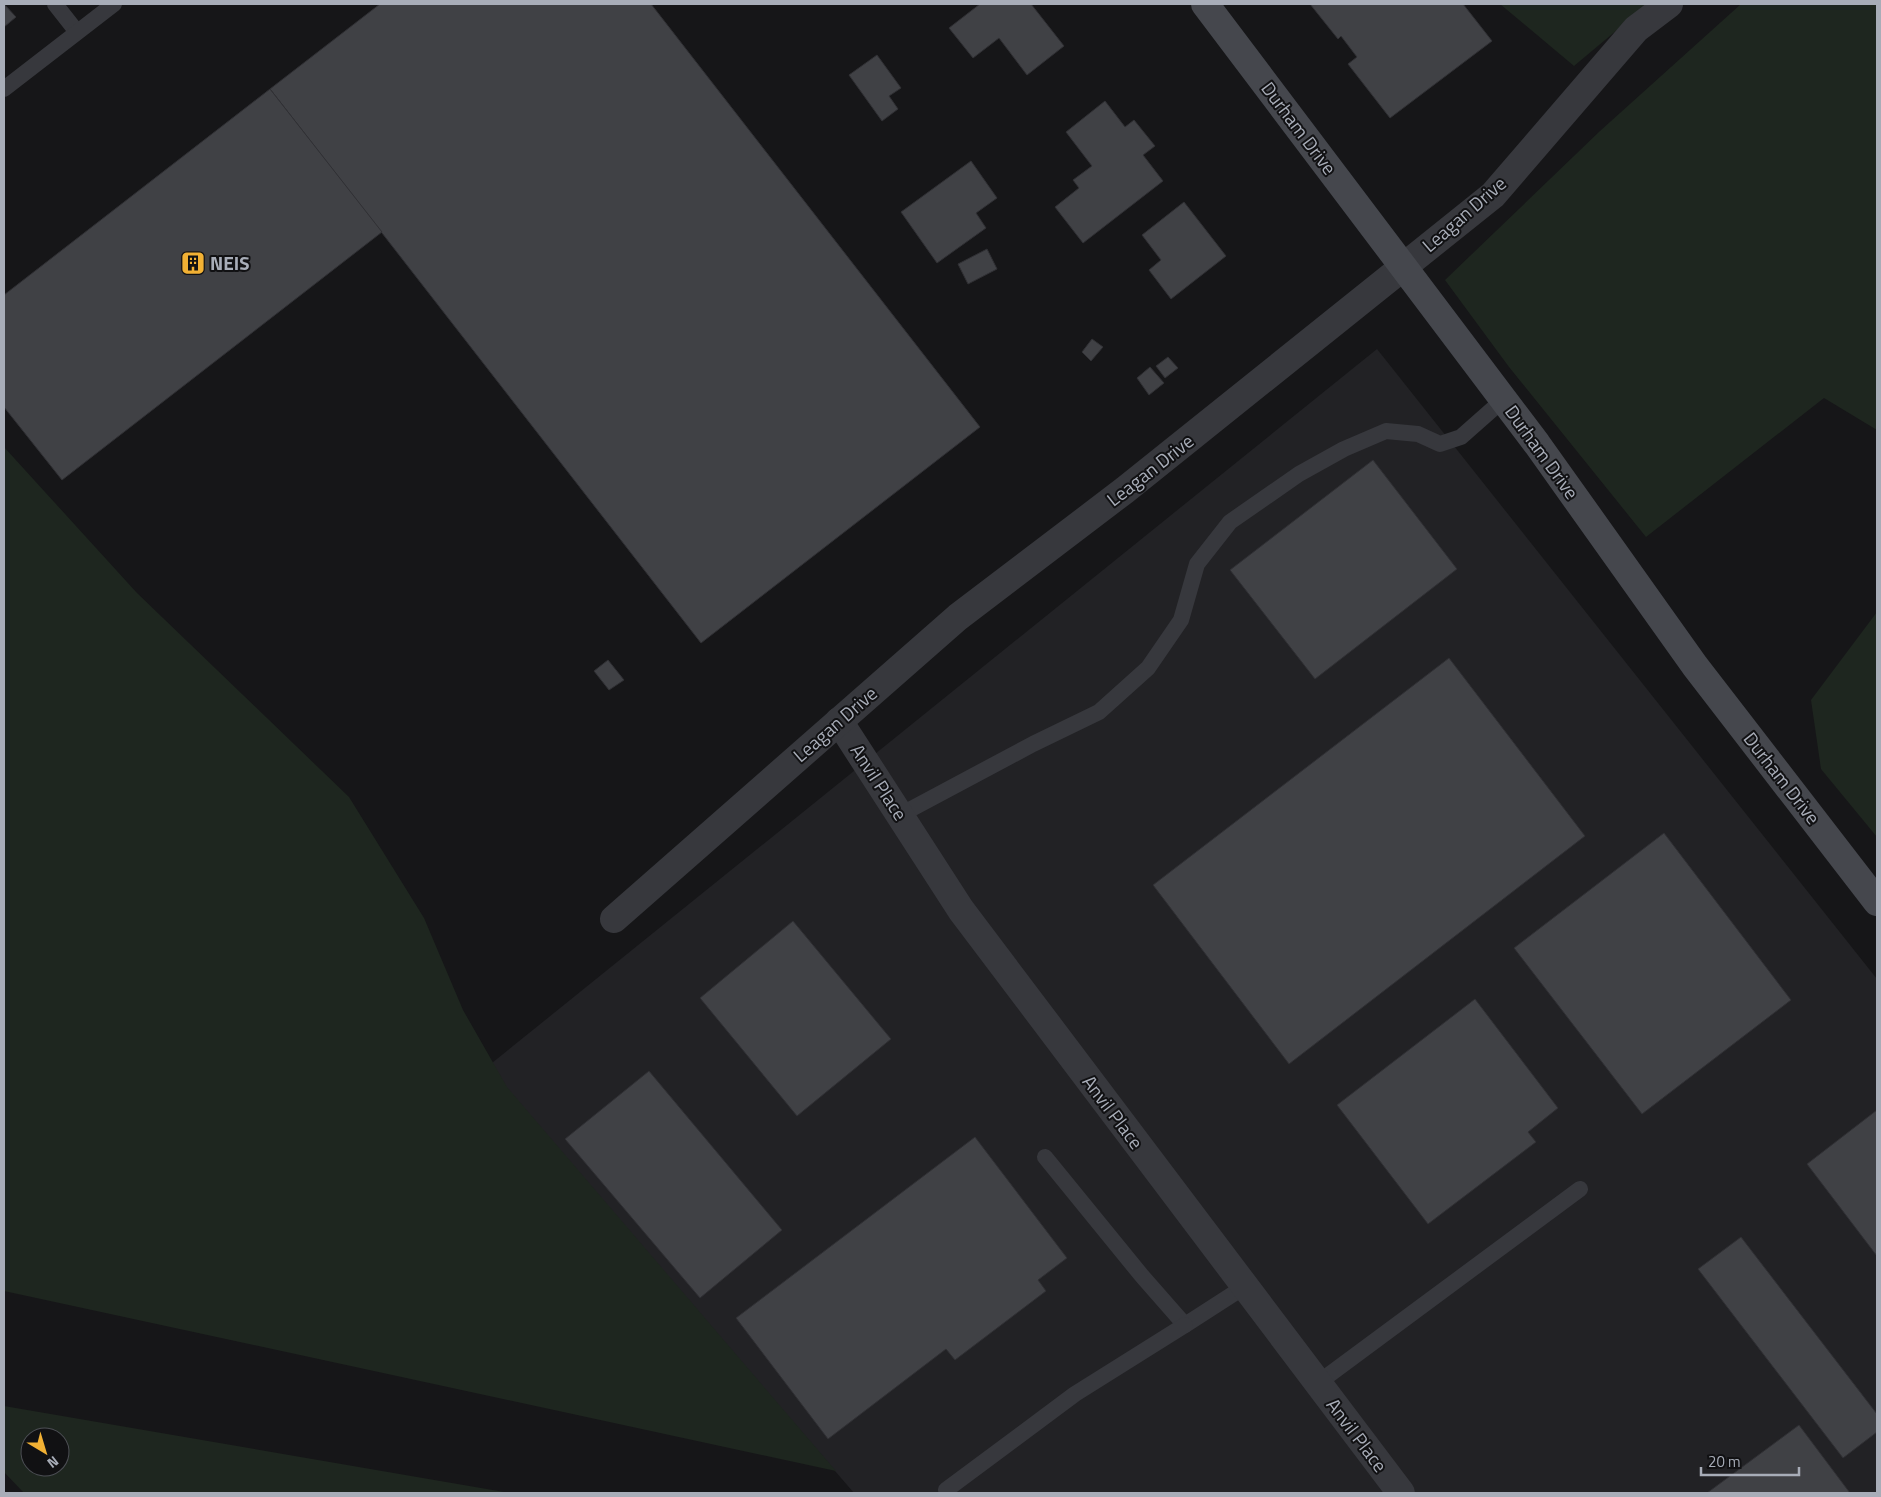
<svg xmlns="http://www.w3.org/2000/svg" width="1881" height="1497" viewBox="0 0 1881 1497" font-family="'Titillium Web',sans-serif">
	<style>
		.built { fill: #222225 }
		.green { fill: #1e261f; fill-rule: evenodd }
		.building { fill: #404145; stroke: #303034 }
		.lines { fill: none; stroke-linecap: round; stroke-linejoin: round }
		.lane { stroke: #37383d; stroke-width: 16 }
		.street { stroke: #37383d; stroke-width: 28 }
		.secondary { stroke: #45474d; stroke-width: 28 }
		.labels { text-anchor: middle; stroke-width: 4; stroke-linejoin: round; paint-order: stroke }
		.street-label { font-size: 19px; fill: #a8adb8; stroke: #111113 }
		.poi-label { font-size: 19px; font-weight: bold; fill: #a8adb8; stroke: #111113; text-anchor: start }
	</style>
	<rect width="100%" height="100%" fill="#161618"/>
	<polygon class="built" points="1377,349 1877,979 1877,1493 854,1493 487,1067"/>
	<g class="green">
		<polygon points="1500,4 1648,4 1574,66"/>
		<polygon points="1741,4 1877,4 1877,430 1824,398 1646,537 1509,367 1445,280 1600,131"/>
		<polygon points="4,447 137,593 349,797 424,918 463,1010 507,1087 836,1471 4,1291"/>
		<polygon points="1877,612 1877,837 1821,769 1811,700"/>
		<path d="M4,1406L510,1493H24L4,1472ZM30,1437H60V1467H30Z"/>
	</g>
	<g class="building">
		<polygon points="4,4 16,17 4,27"/>
		<polygon points="380,4 651,4 980,427 701,643 270,89"/>
		<polygon points="980,4 1031,4 1064,46 1027,75 999,38 973,58 949,28"/>
		<polygon points="1310,4 1463,4 1492,41 1390,118 1348,64 1357,57 1341,36 1338,39"/>
		<polygon points="877,55 901,88 889,96 898,109 882,121 849,75"/>
		<polygon points="270,89 382,232 62,480 4,407 4,295"/>
		<polygon points="1105,101 1125,127 1134,120 1155,146 1143,155 1163,181 1083,243 1055,207 1079,188 1073,180 1092,166 1066,132"/>
		<polygon points="971,161 997,198 976,213 986,228 937,263 901,212"/>
		<polygon points="1184,202 1226,256 1171,299 1149,270 1161,260 1142,235"/>
		<polygon points="987,249 997,269 968,284 958,264"/>
		<polygon points="1092,339 1103,347 1091,361 1082,352"/>
		<polygon points="1168,357 1178,368 1165,378 1156,366"/>
		<polygon points="1150,367 1164,383 1149,395 1137,378"/>
		<polygon points="1373,460 1457,569 1315,679 1230,570"/>
		<polygon points="1449,658 1585,836 1289,1064 1153,885"/>
		<polygon points="608,660 624,680 609,690 594,671"/>
		<polygon points="1664,833 1791,1000 1642,1114 1514,948"/>
		<polygon points="793,921 891,1039 797,1116 700,998"/>
		<polygon points="1475,999 1558,1108 1528,1132 1536,1142 1428,1224 1337,1105"/>
		<polygon points="649,1071 782,1230 700,1298 565,1139"/>
		<polygon points="1877,1110 1877,1256 1807,1164"/>
		<polygon points="975,1137 1067,1258 1038,1280 1046,1291 955,1360 946,1349 828,1439 736,1318"/>
		<polygon points="1741,1237 1877,1414 1877,1432 1843,1458 1698,1269"/>
		<polygon points="1799,1425 1850,1493 1707,1493"/>
	</g>
	<g class="lines">
		<g class="lane">
			<polyline points="55,4 77,32"/>
			<polyline points="4,89 114,4"/>
			<polyline points="900,815 1033,744 1099,712 1148,668 1181,620 1197,564 1230,522 1299,474 1344,449 1386,431 1418,434 1440,444 1461,437 1504,399"/>
			<polyline points="1045,1157 1142,1276 1185,1325 1244,1287"/>
			<polyline points="1318,1383 1580,1189"/>
			<polyline points="946,1490 1075,1394 1185,1325"/>
		</g>
		<g class="street">
			<polyline points="839,721 961,910 1401,1493"/>
			<polyline points="614,919 958,617 1125,490 1493,195 1636,29 1669,4"/>
		</g>
		<polyline class="secondary" points="1205,4 1537,444 1695,666 1877,902"/>
	</g>
	<defs>
		<g id="building-square" transform="scale(1.25)"><rect x="-9" y="-9" width="18" height="18" rx="4" fill="#f2b134" stroke="#111113"/><path d="M-4-6H4V6H1V3H-1V6H-4ZM-2.5-4.3h1.7v1.8h-1.7ZM.8-4.3h1.7v1.8H.8ZM-2.5-1h1.7V.8h-1.7ZM.8-1h1.7V.8H.8Z" fill="#111"/></g>
	</defs>
	<g fill-rule="evenodd">
		<use href="#building-square" x="193" y="263"/>
	</g>
	<g class="labels">
		<g class="street-label">
			<text transform="translate(1299 128) rotate(53)" y="7">Durham Drive</text>
			<text transform="translate(1464 214) rotate(-41)" y="7">Leagan Drive</text>
			<text transform="translate(1542 452) rotate(54)" y="7">Durham Drive</text>
			<text transform="translate(1150 470) rotate(-38)" y="7">Leagan Drive</text>
			<text transform="translate(835 724) rotate(-41)" y="7">Leagan Drive</text>
			<text transform="translate(1782 778) rotate(52)" y="7">Durham Drive</text>
			<text transform="translate(879 782) rotate(57)" y="7">Anvil Place</text>
			<text transform="translate(1113 1112) rotate(53)" y="7">Anvil Place</text>
			<text transform="translate(1357 1435) rotate(53)" y="7">Anvil Place</text>
		</g>
		<g class="poi-label">
			<text x="210" y="270">NEIS</text>
		</g>
	</g>
	<rect width="1881" height="1497" fill="none" stroke="#a8adb8" stroke-width="10"/>
	<g transform="translate(45 1452) rotate(142)"><circle r="24" fill="#111113" stroke="#4d4f55"/>
	<path d="M0-4L9 19L0 12L-9 19Z" fill="#f2b134"/>
	<text y="-8" font-size="14" font-weight="bold" text-anchor="middle" fill="#a8adb8">N</text>
	</g>
	<path d="M1701 1467v8h98v-8" fill="none" stroke="#a8adb8" stroke-width="2.5"/>
	<text x="1708" y="1467" font-size="15" fill="#a8adb8" stroke="#111113" stroke-width="4" paint-order="stroke">20 m</text>
</svg>
